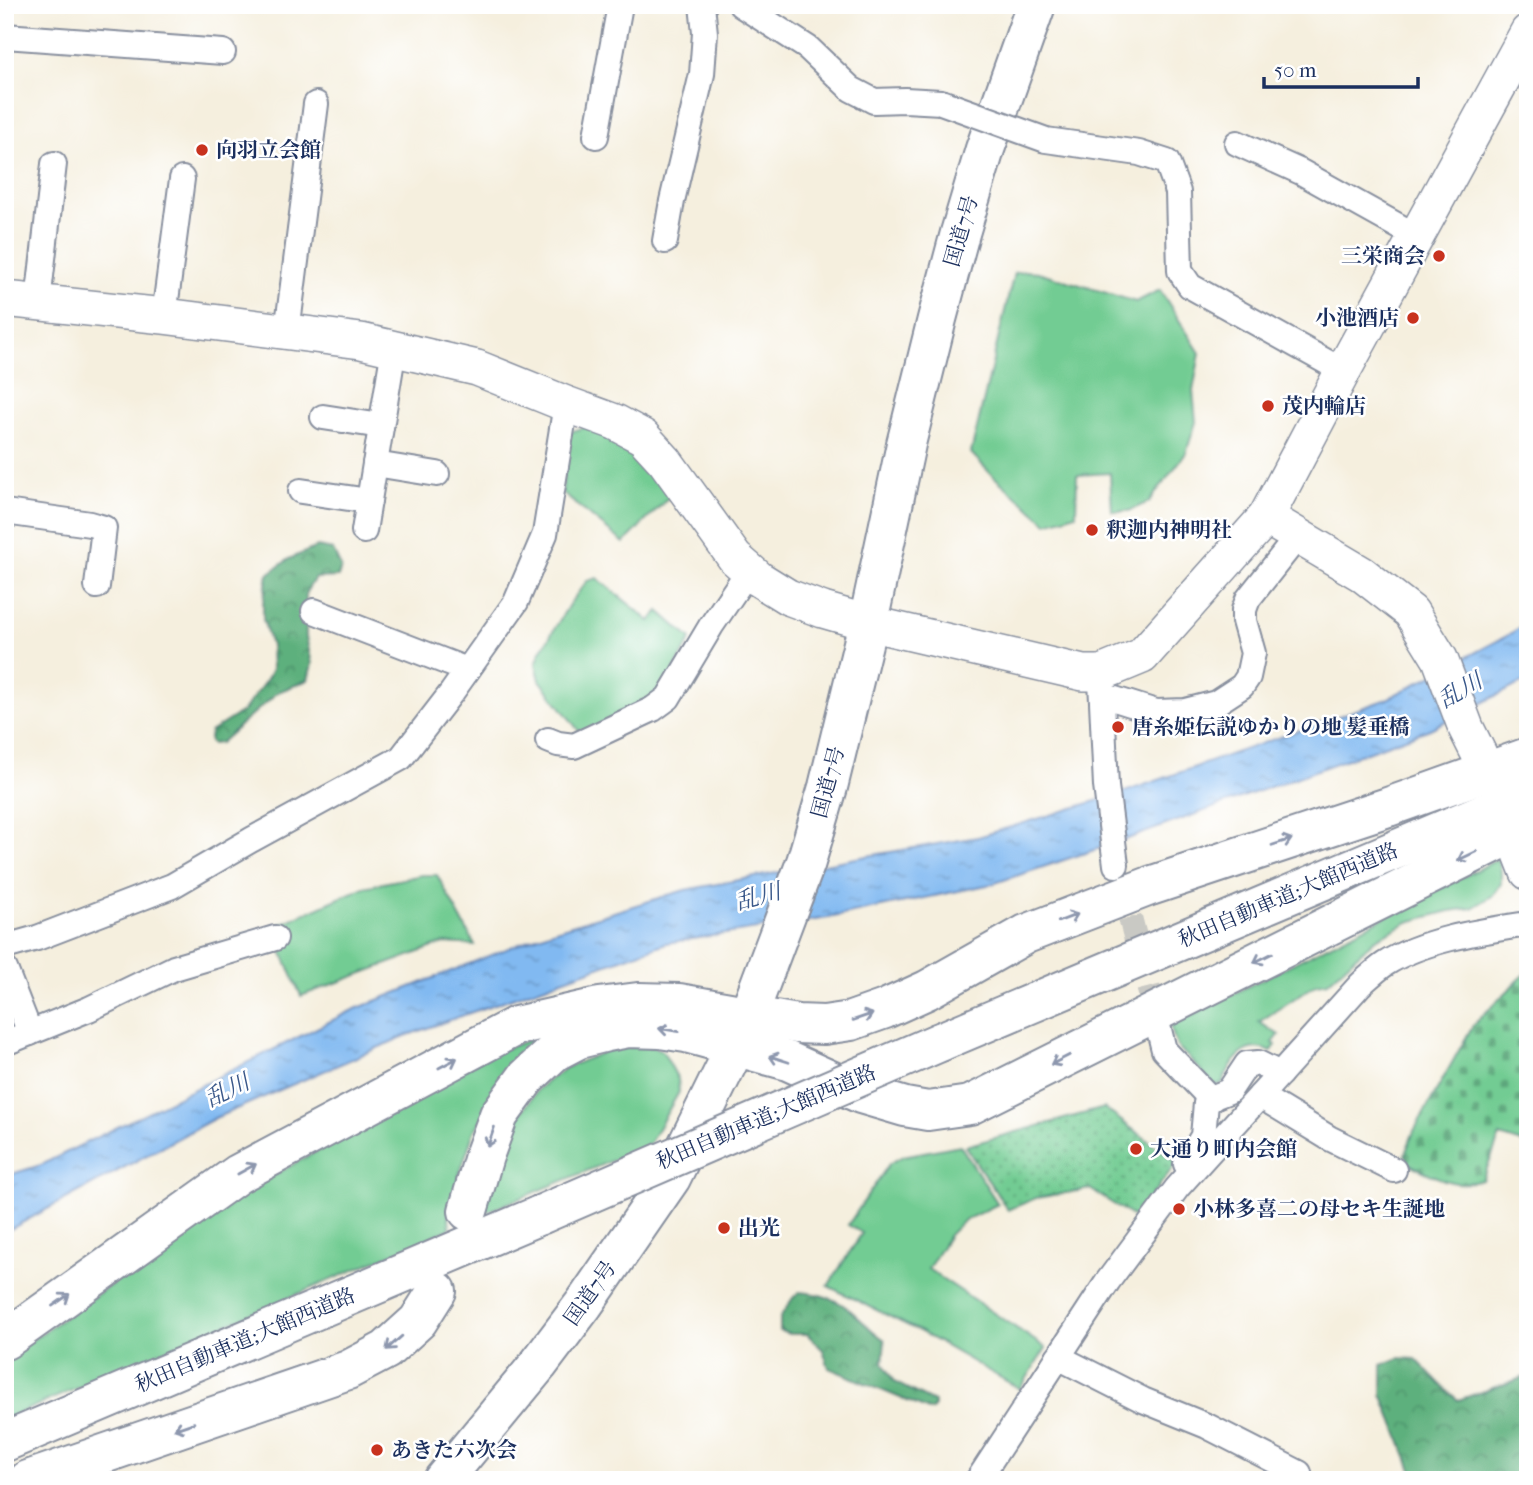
<svg xmlns="http://www.w3.org/2000/svg" width="1533" height="1485" viewBox="0 0 1533 1485" font-family="'IM FELL French Canon','Noto Serif JP',serif">
	<style>
		.green { fill: #72cc93; stroke: #467e78; stroke-width: 2 }
		.forest { fill: url(#forest-crowns); stroke: #3c706e; stroke-width: 2 }
		.cemetery { fill: url(#cemetery-stones); stroke: #467e78; stroke-width: 2 }
		.park { fill: url(#park-dots); stroke: #467e78; stroke-width: 2 }
		.water { fill: url(#water-ripples); stroke: #4e74a8; stroke-width: 2 }
		.lines { fill: none; stroke-linecap: round; stroke-linejoin: round }
		.street-tunnel { stroke: #c9c9c4; stroke-width: 24; stroke-dasharray: 24 12; stroke-linecap: butt }
		.street-casing { stroke: #888f9e; stroke-width: 28 }
		.secondary-casing { stroke: #888f9e; stroke-width: 38 }
		.highway-casing { stroke: #888f9e; stroke-width: 42 }
		.street { stroke: #fff; stroke-width: 24 }
		.secondary { stroke: #fff; stroke-width: 35 }
		.highway { stroke: #fff; stroke-width: 38 }
		.street-bridge-casing { stroke: #888f9e; stroke-width: 28; stroke-linecap: butt }
		.highway-bridge-casing { stroke: #888f9e; stroke-width: 42; stroke-linecap: butt }
		.street-bridge { stroke: #fff; stroke-width: 24 }
		.highway-bridge { stroke: #fff; stroke-width: 38 }
		.oneway { stroke: #8d97ae }
		.poi-dot { fill: #c8321e; stroke: #fff; stroke-width: 2.5 }
		.labels { text-anchor: middle; stroke-width: 5; stroke-linejoin: round; paint-order: stroke }
		.poi-label { font-size: 21px; font-weight: bold; fill: #1b2f5e; stroke: #fff; text-anchor: start }
		.street-label { font-size: 21px; fill: #1b2f5e; stroke: #fff }
		.water-label { font-size: 23px; font-style: italic; fill: #3a588a; stroke: #fff }
	</style>
	<defs>
		<pattern id="forest-crowns" width="20" height="18" patternUnits="userSpaceOnUse" patternTransform="scale(1.75)"><rect width="20" height="18" fill="#5db07d"/><path d="M2 6a3 3 0 1 1 6 0M12 15a3 3 0 1 1 6 0" fill="none" stroke="#4c906a"/></pattern>
		<pattern id="cemetery-stones" width="16" height="16" patternUnits="userSpaceOnUse" patternTransform="scale(1.75)"><rect width="16" height="16" fill="#72cc93"/><path d="M2 7V4a2 2 0 0 1 4 0v3zM10 15v-3a2 2 0 0 1 4 0v3z" fill="#5da67b"/></pattern>
		<pattern id="park-dots" width="8" height="8" patternUnits="userSpaceOnUse" patternTransform="scale(1.75)"><rect width="8" height="8" fill="#72cc93"/><path d="M2 2h.1M6 6h.1" fill="none" stroke="#5da67b" stroke-width="1.8" stroke-linecap="round"/></pattern>
		<pattern id="water-ripples" width="26" height="14" patternUnits="userSpaceOnUse" patternTransform="scale(1.75)"><rect width="26" height="14" fill="#81b9f1"/><path d="M2 4q2-2 4 0t4 0M15 11q2-2 4 0t4 0" fill="none" stroke="#6997c6"/></pattern>
	</defs>
	<rect width="100%" height="100%" fill="#fff"/>
	<filter id="ink" filterUnits="userSpaceOnUse"><feTurbulence type="fractalNoise" baseFrequency=".0143" numOctaves="2"/><feDisplacementMap in="SourceGraphic" scale="14" xChannelSelector="R" yChannelSelector="G"/><feConvolveMatrix kernelMatrix="1 2 1 2 8 2 1 2 1" color-interpolation-filters="sRGB"/></filter>
	<filter id="wash" filterUnits="userSpaceOnUse"><feTurbulence type="fractalNoise" baseFrequency=".00686" numOctaves="4" result="noise"/><feDisplacementMap in="SourceGraphic" scale="28" xChannelSelector="R" yChannelSelector="G"/><feGaussianBlur stdDeviation="1.57" result="paint"/><feColorMatrix in="noise" values="0 0 0 0 0 0 0 0 0 0 0 0 0 0 0 0 0 1.4 0 .05"/><feComposite in="paint" operator="in"/></filter>
	<g filter="url(#wash)">
		<rect width="100%" height="100%" fill="#f5efde"/>
		<g class="green">
			<polygon points="1026,271 1038,272 1136,302 1160,290 1200,353 1193,391 1196,422 1186,453 1149,502 1129,511 1112,511 1110,473 1077,475 1076,514 1047,523 991,474 971,453 1014,273"/>
			<polygon points="586,426 628,445 672,494 624,543 562,493 568,433"/>
			<polygon points="597,578 650,621 659,611 691,639 658,700 582,735 540,680 536,664 540,653 570,603 587,581"/>
			<path d="M1498,859L1501,871V884L1492,896L1472,908L1450,911L1408,922L1374,940L1328,982L1316,984L1259,1022L1279,1035L1273,1043L1276,1045L1271,1052C1245,1039 1230,1063 1222,1084L1215,1085L1177,1046L1170,1026Z"/>
			<polygon points="422,875 437,875 475,945 444,943 301,996 280,947 274,927 364,887"/>
			<polygon points="543,1035 474,1131 448,1208 450,1229 5,1419 5,1359 240,1194 495,1052"/>
			<polygon points="633,1047 652,1047 662,1050 678,1079 679,1092 648,1146 489,1211 485,1210 504,1136 539,1088 565,1068 606,1051"/>
			<polygon points="960,1145 998,1204 963,1221 949,1235 928,1269 1046,1348 1020,1389 919,1331 828,1286 862,1233 848,1225 889,1164 903,1156"/>
		</g>
		<g class="forest">
			<polygon points="317,547 333,550 341,567 338,577 315,578 306,592 306,637 312,664 308,680 278,692 220,743 211,744 209,739 210,732 243,711 267,679 272,669 271,646 263,619 263,603 268,574 289,559"/>
			<path d="M799,1292C818,1293 836,1298 851,1311C863,1321 872,1332 885,1340L883,1363L894,1382L934,1402V1408L931,1411L829,1368L823,1350L807,1334H789L780,1331V1317L793,1298Z"/>
			<polygon points="1399,1358 1416,1359 1444,1388 1458,1400 1528,1376 1528,1480 1416,1480 1382,1394 1382,1365"/>
		</g>
		<path class="cemetery" d="M1528,971V1145L1500,1136L1482,1180C1454,1190 1435,1176 1409,1164L1405,1154L1414,1131L1473,1025Z"/>
		<polygon class="park" points="1104,1108 1177,1162 1135,1218 1090,1189 1036,1198 1008,1210 965,1146"/>
		<polygon class="water" points="1528,622 1528,680 1430,729 1130,838 992,884 828,918 666,943 405,1036 215,1118 5,1232 5,1176 41,1165 353,1010 549,932 685,890 867,856 978,837 1122,793 1387,699 1505,637"/>
	</g>
	<g filter="url(#ink)">
		<g class="lines">
			<polyline class="street-tunnel" points="1121,883 1158,1024"/>
			<g class="street-casing">
				<g id="street">
					<polyline points="741,5 808,48 851,89 874,101 905,100 941,102"/>
					<polyline points="5,36 223,52"/>
					<polyline points="596,136 620,5"/>
					<polyline points="1046,140 1139,153 1167,162 1178,192 1180,271 1190,286 1343,371"/>
					<polyline points="1237,143 1301,172 1416,236"/>
					<polyline points="665,241 672,201 702,74 705,33 702,5"/>
					<polyline points="38,302 54,164"/>
					<polyline points="164,316 182,179"/>
					<polyline points="287,332 316,104"/>
					<polyline points="323,417 381,426"/>
					<polyline points="375,464 437,474"/>
					<polyline points="301,491 369,501"/>
					<polyline points="5,512 90,524 104,528 97,586"/>
					<polyline points="364,531 394,348"/>
					<polyline points="314,611 467,670"/>
					<polyline points="1101,681 1106,786 1116,865"/>
					<polyline points="1102,695 1156,712 1185,711 1216,703 1242,686 1248,677 1253,653 1244,621 1244,610 1248,599 1298,536"/>
					<polyline points="548,740 558,744 574,746 653,709 668,698 711,626 749,570"/>
					<polyline points="5,947 37,938 172,886 251,840 401,758 452,692 516,602 545,534 566,404"/>
					<polyline points="5,969 30,1033"/>
					<polyline points="1159,1030 1164,1050 1211,1099"/>
					<polyline points="5,1043 89,1009 174,968 275,938"/>
					<polyline points="1260,1096 1329,1138 1394,1170"/>
					<polyline points="1186,1164 1203,1136 1206,1103 1216,1096 1229,1091 1247,1064 1258,1063 1280,1074"/>
					<polyline points="1058,1357 1143,1400 1207,1426 1299,1473"/>
					<path d="M978,1480L1108,1281L1177,1188L1360,985C1368,978 1376,970 1385,964C1424,939 1483,931 1528,924"/>
				</g>
			</g>
			<g class="secondary-casing">
				<g id="secondary">
					<polyline points="5,299 164,316 361,341 477,368 566,404 615,422 643,437 665,461 735,558 759,579 788,597 823,610 868,623 1083,673 1101,673 1142,656 1266,517 1343,371 1528,32"/>
					<polyline points="1266,517 1362,574 1411,612 1440,659 1466,728 1479,754"/>
					<polyline points="1521,854 1528,872"/>
				</g>
			</g>
			<g class="highway-casing">
				<g id="highway">
					<polyline points="940,1042 1528,794"/>
					<polyline points="468,1211 484,1156 499,1115 526,1078 554,1052 579,1039 607,1032 628,1028 660,1029 686,1033 788,1061 861,1094 905,1107 928,1111 970,1105 1528,826"/>
					<polyline points="5,1340 238,1174 516,1026 599,1007 638,1002 679,1003 797,1024 824,1025 851,1021 885,1009 927,990 1026,934 1150,886 1388,807 1528,757"/>
					<polyline points="5,1442 540,1215"/>
					<polyline points="28,1480 348,1370 386,1350 418,1321 437,1291"/>
					<polyline points="443,1480 538,1365 584,1304 671,1178 736,1046 748,1016 806,862 828,787 868,623 906,444 937,319 960,233 985,149 1036,5"/>
				</g>
			</g>
			<use href="#street" class="street"/>
			<use href="#secondary" class="secondary"/>
			<use href="#highway" class="highway"/>
			<g class="street-bridge-casing">
				<polyline id="street-bridge" points="941,102 1046,140"/>
			</g>
			<g class="highway-bridge-casing">
				<polyline id="highway-bridge" points="540,1215 940,1042"/>
			</g>
			<use href="#street-bridge" class="street-bridge"/>
			<use href="#highway-bridge" class="highway-bridge"/>
		</g>
		<defs><path id="oneway-shaft" d="M-6 0H5M1.5-3L5.5 0L1.5 3" fill="none" stroke-width="1.6" stroke-linecap="round" stroke-linejoin="round" transform="scale(1.75)"/></defs>
		<g class="oneway">
			<use href="#oneway-shaft" transform="translate(1282 842) rotate(-18)"/>
			<use href="#oneway-shaft" transform="translate(1467 856) rotate(154)"/>
			<use href="#oneway-shaft" transform="translate(1068 918) rotate(-21)"/>
			<use href="#oneway-shaft" transform="translate(1263 958) rotate(153)"/>
			<use href="#oneway-shaft" transform="translate(863 1017) rotate(-19)"/>
			<use href="#oneway-shaft" transform="translate(669 1030) rotate(-171)"/>
			<use href="#oneway-shaft" transform="translate(779 1059) rotate(-162)"/>
			<use href="#oneway-shaft" transform="translate(1060 1060) rotate(153)"/>
			<use href="#oneway-shaft" transform="translate(448 1063) rotate(-28)"/>
			<use href="#oneway-shaft" transform="translate(491 1137) rotate(109)"/>
			<use href="#oneway-shaft" transform="translate(247 1169) rotate(-29)"/>
			<use href="#oneway-shaft" transform="translate(61 1300) rotate(-35)"/>
			<use href="#oneway-shaft" transform="translate(394 1343) rotate(139)"/>
			<use href="#oneway-shaft" transform="translate(184 1426) rotate(161)"/>
		</g>
	</g>
	<g class="poi-dot">
		<circle cx="202" cy="150" r="7"/>
		<circle cx="1439" cy="256" r="7"/>
		<circle cx="1413" cy="318" r="7"/>
		<circle cx="1268" cy="406" r="7"/>
		<circle cx="1092" cy="530" r="7"/>
		<circle cx="1118" cy="727" r="7"/>
		<circle cx="1136" cy="1149" r="7"/>
		<circle cx="1179" cy="1209" r="7"/>
		<circle cx="724" cy="1228" r="7"/>
		<circle cx="377" cy="1450" r="7"/>
	</g>
	<g class="labels">
		<g class="poi-label">
			<text x="216" y="157">向羽立会館</text>
			<text x="1425" y="263" text-anchor="end">三栄商会</text>
			<text x="1399" y="325" text-anchor="end">小池酒店</text>
			<text x="1282" y="413">茂内輪店</text>
			<text x="1106" y="537">釈迦内神明社</text>
			<text x="1132" y="734">唐糸姫伝説ゆかりの地 髪垂橋</text>
			<text x="1150" y="1156">大通り町内会館</text>
			<text x="1193" y="1216">小林多喜二の母セキ生誕地</text>
			<text x="738" y="1235">出光</text>
			<text x="391" y="1457">あきた六次会</text>
		</g>
		<g class="street-label">
			<text transform="translate(961 231) rotate(-74)" y="7">国道7号</text>
			<text transform="translate(828 782) rotate(-75)" y="7">国道7号</text>
			<text transform="translate(1288 895) rotate(-23)" y="7">秋田自動車道;大館西道路</text>
			<text transform="translate(766 1117) rotate(-23)" y="7">秋田自動車道;大館西道路</text>
			<text transform="translate(590 1293) rotate(-55)" y="7">国道7号</text>
			<text transform="translate(245 1340) rotate(-23)" y="7">秋田自動車道;大館西道路</text>
		</g>
		<g class="water-label">
			<text transform="translate(1460 690) rotate(-30)" y="8">乱川</text>
			<text transform="translate(758 896) rotate(-15)" y="8">乱川</text>
			<text transform="translate(227 1090) rotate(-26)" y="8">乱川</text>
		</g>
	</g>
	<rect width="1533" height="1485" fill="none" stroke="#fff" stroke-width="28"/>
	<path d="M1264 77v10h154v-10" fill="none" stroke="#1b2f5e" stroke-width="3.5"/>
	<text x="1274" y="77" font-size="21" fill="#1b2f5e" stroke="#ffffff" stroke-width="5" paint-order="stroke">50 m</text>
</svg>
